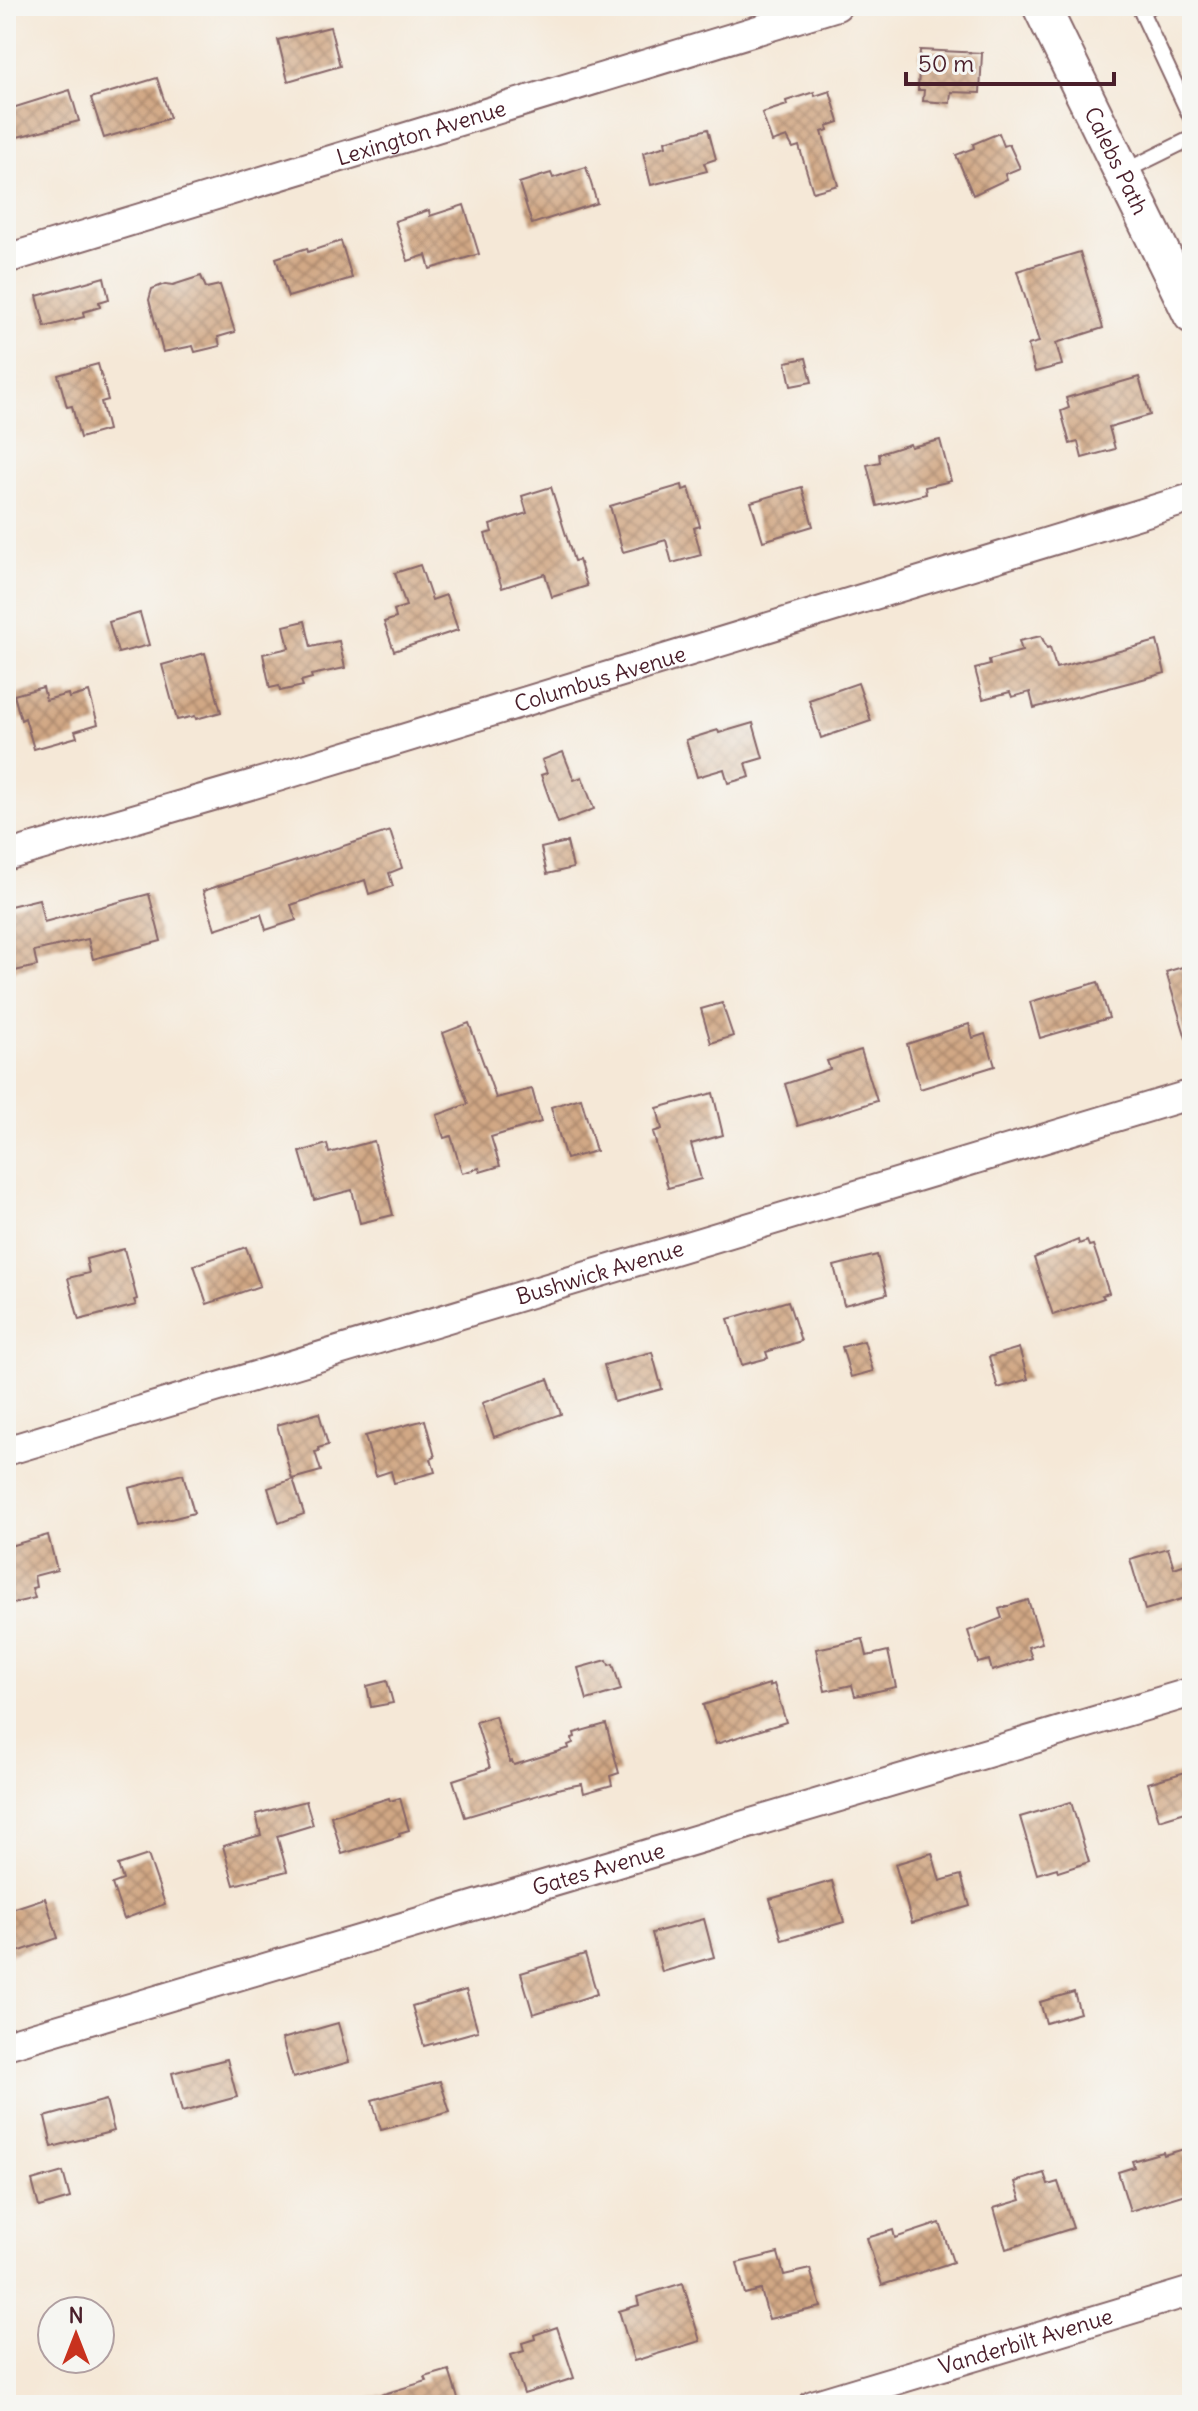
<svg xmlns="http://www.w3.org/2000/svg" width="1198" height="2411" viewBox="0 0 1198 2411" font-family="Delius,sans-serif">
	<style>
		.building { fill: url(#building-cross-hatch) }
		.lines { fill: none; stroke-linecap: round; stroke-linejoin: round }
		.service-casing { stroke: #866567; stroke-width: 18 }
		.minor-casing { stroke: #866567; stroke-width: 32 }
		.tertiary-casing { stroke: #866567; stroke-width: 40 }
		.service { stroke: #fff; stroke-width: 14 }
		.minor { stroke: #fff; stroke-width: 28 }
		.tertiary { stroke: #fff; stroke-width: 36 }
		.labels { text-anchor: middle; stroke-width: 8; stroke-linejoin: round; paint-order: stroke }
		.street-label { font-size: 22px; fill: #4a1f2b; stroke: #f6f6f2 }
	</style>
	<defs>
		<pattern id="building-cross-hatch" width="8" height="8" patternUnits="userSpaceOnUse" patternTransform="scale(2)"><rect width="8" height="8" fill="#d1a885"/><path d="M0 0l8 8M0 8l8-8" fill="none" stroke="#ac886d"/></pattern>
	</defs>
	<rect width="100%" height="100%" fill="#f6f6f2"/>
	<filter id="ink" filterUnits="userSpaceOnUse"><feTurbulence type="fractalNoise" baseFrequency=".0125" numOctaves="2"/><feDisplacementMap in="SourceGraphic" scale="16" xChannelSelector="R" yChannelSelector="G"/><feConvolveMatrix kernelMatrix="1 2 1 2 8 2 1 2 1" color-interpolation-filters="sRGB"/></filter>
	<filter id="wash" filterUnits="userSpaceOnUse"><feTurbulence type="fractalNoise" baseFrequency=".006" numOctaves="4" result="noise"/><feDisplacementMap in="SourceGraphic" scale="32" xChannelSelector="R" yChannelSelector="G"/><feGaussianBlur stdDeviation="1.8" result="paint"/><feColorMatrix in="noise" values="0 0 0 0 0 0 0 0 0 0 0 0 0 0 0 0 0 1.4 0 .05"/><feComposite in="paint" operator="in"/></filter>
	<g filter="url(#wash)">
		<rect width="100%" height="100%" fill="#f5e8d7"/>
		<g id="blocks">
			<g class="building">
				<polygon points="330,27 340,66 288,81 278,40"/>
				<polygon points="920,50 982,53 980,93 951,92 950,103 923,101 924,90 918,90"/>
				<polygon points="157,78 170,118 104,138 91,98"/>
				<polygon points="70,90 79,121 6,140 6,110"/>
				<polygon points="830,91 839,122 827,126 828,130 822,132 838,185 813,192 799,146 793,148 787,137 772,142 762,113 787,105 786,101 814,92 815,96"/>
				<polygon points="708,129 716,159 704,163 707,171 651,185 643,153 666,146 665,141"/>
				<polygon points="999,133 1004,146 1009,144 1020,168 1005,174 1007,179 973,195 956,155 974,148 973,144"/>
				<polygon points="586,167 597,203 532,224 519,183 551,173 553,178"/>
				<polygon points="464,205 479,254 430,269 426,255 408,261 395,221 429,210 430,216"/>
				<polygon points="341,241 352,278 288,297 276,258 307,248 308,252"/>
				<polygon points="1080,252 1103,328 1056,343 1062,365 1035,372 1028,345 1039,342 1017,271"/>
				<polygon points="201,276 206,288 220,285 235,332 218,337 220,346 195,352 193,346 163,352 149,300 152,289 165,284 173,285"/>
				<polygon points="104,277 109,299 99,302 100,307 83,312 84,317 45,327 37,296"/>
				<polygon points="806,358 812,382 791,386 786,362"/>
				<polygon points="98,364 108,400 101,402 108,430 80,438 72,406 67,407 58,375"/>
				<polygon points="1139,377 1150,415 1109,427 1115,449 1082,458 1078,442 1070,444 1061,411 1069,408 1066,398"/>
				<polygon points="940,440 951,481 925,487 926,494 877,506 867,465 880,462 879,454 910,444 911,447"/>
				<polygon points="682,485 683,490 689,488 700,526 694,528 701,555 672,563 666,540 623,552 610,506"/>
				<polygon points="551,487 574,561 579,560 587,586 552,597 545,574 502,588 485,534 492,532 490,525 527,513 522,496"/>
				<polygon points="802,487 813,526 763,541 751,502"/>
				<polygon points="420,565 432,600 446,595 458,630 394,651 384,622 396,618 394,610 406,606 395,573"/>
				<polygon points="140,613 149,645 118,653 109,622"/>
				<polygon points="305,621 311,647 339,641 345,668 311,675 312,678 301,681 303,686 280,691 279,686 270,688 263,654 289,648 284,626"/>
				<polygon points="1041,636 1047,648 1050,647 1056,668 1157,641 1165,673 1034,708 1030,692 1012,697 1010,692 983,699 975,669 990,665 989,660 1022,651 1019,641"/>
				<polygon points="205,653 221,712 196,719 195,716 177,720 162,665"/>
				<polygon points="858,683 871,721 821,738 809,700"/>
				<polygon points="43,687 46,700 68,694 69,698 89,692 98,724 75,731 77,737 34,749 25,718 21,720 14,695"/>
				<polygon points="753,723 763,758 746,763 750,777 728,783 724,769 697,777 686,740 718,730 719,733"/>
				<polygon points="563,752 574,780 582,777 594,809 558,823 541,775 547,773 542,760"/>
				<polygon points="390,831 402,868 389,873 393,886 369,894 365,880 291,905 296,920 266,930 261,914 215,929 203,891"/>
				<polygon points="567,842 573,868 547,874 541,848"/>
				<polygon points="149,894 161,941 93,959 88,939 34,951 37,966 6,973 6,907 39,899 44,922"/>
				<polygon points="1192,964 1192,1037 1186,1038 1166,972"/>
				<polygon points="1098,982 1109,1018 1040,1038 1030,1002"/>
				<polygon points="722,1003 733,1036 711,1043 701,1009"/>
				<polygon points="469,1023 496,1098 532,1089 541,1122 491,1137 500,1166 480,1172 479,1168 462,1173 451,1136 444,1138 437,1115 468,1104 443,1033"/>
				<polygon points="969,1024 973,1038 985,1034 995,1066 920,1089 907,1044"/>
				<polygon points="861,1050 877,1101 798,1126 785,1084 830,1069 827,1061"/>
				<polygon points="713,1093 723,1135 691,1144 701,1179 668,1188 653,1132 662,1129 657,1108"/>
				<polygon points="581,1098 596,1151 566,1159 551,1107"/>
				<polygon points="374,1141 393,1215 360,1223 352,1190 314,1200 300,1152 327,1144 329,1153"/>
				<polygon points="1078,1240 1079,1244 1087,1241 1089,1246 1093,1245 1109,1293 1102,1295 1104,1298 1053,1315 1034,1258"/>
				<polygon points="246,1247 260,1286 207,1304 194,1265"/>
				<polygon points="124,1249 137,1299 134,1300 136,1305 79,1320 68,1278 89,1273 86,1259"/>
				<polygon points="877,1255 887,1294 844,1305 834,1266"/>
				<polygon points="788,1301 801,1341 766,1352 768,1358 742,1365 728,1319"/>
				<polygon points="864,1341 873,1371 851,1377 842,1347"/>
				<polygon points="1019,1348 1028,1379 998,1388 989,1357"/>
				<polygon points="652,1352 662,1389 614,1402 604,1365"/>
				<polygon points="548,1379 561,1414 494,1437 482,1403"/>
				<polygon points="319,1413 328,1445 318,1448 319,1451 315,1452 321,1471 292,1479 277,1425"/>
				<polygon points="425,1420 435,1457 431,1459 435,1472 394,1483 391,1471 376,1476 365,1436"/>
				<polygon points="183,1474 194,1513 140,1527 129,1488"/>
				<polygon points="293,1479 304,1514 279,1523 268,1488"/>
				<polygon points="48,1535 57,1570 34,1576 36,1587 32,1588 35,1598 6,1605 6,1547"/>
				<polygon points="1168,1548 1174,1568 1192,1562 1192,1596 1145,1610 1130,1559"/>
				<polygon points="1028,1600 1042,1643 1028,1647 1032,1658 992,1671 989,1660 978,1663 968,1631 1002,1618 999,1609"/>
				<polygon points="863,1639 867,1656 888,1651 896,1687 855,1696 852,1685 825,1691 816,1649"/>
				<polygon points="607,1660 609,1665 613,1664 621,1690 587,1700 578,1668"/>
				<polygon points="387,1681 393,1703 371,1707 367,1686"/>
				<polygon points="769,1684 769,1686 774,1684 786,1722 716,1744 703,1705"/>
				<polygon points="495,1716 510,1762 512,1761 514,1765 569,1748 568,1745 573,1743 572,1738 575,1737 574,1733 606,1724 619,1773 610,1776 612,1785 584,1793 582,1784 561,1788 465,1817 453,1780 490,1768 476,1722"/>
				<polygon points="1192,1770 1192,1810 1159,1820 1148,1783"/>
				<polygon points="389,1798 390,1801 400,1798 409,1830 399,1833 400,1836 342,1854 331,1816"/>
				<polygon points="306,1801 313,1825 277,1836 287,1871 234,1885 223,1846 261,1835 256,1814"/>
				<polygon points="1071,1802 1089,1862 1058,1872 1057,1868 1037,1874 1020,1817"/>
				<polygon points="932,1853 940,1881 961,1875 970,1906 912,1923 895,1864"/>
				<polygon points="148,1855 165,1904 124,1919 112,1884 123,1880 118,1865"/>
				<polygon points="832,1881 844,1922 782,1940 770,1899"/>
				<polygon points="45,1898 58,1938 6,1956 6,1911"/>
				<polygon points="704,1919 714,1957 662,1972 652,1933"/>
				<polygon points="585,1954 597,1994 533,2014 521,1973"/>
				<polygon points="466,1990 478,2031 424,2046 412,2006"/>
				<polygon points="1074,1992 1080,2013 1046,2023 1040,2002"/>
				<polygon points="338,2023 349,2062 293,2078 282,2039"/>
				<polygon points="227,2059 237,2097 182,2112 172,2073"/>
				<polygon points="440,2081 450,2112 381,2130 372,2100"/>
				<polygon points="106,2100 114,2131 52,2147 45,2117"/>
				<polygon points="1184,2149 1192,2175 1192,2192 1130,2211 1118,2172 1134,2167 1132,2161 1163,2152 1164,2155"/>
				<polygon points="63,2172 70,2198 39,2207 32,2181"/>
				<polygon points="1044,2173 1048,2185 1058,2182 1073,2228 1006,2249 994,2208 1021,2200 1015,2182"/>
				<polygon points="940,2223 953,2262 882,2285 867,2238 893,2230 895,2238"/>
				<polygon points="778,2253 784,2275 810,2269 821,2307 769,2319 761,2290 745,2294 737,2263"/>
				<polygon points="683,2283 700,2341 634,2361 619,2311 639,2305 637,2297"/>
				<polygon points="557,2327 574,2378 524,2394 511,2355 524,2351 522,2343 535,2339 534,2335"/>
				<polygon points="449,2370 460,2405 368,2405 367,2399 427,2381 425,2377"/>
			</g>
		</g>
	</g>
	<g filter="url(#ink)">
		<use href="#blocks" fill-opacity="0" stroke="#866567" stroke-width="2"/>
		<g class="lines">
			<g class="service-casing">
				<g id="service">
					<polyline points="1151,6 1141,11 1192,120"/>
					<polyline points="1123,172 1192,138"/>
				</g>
			</g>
			<g class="minor-casing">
				<g id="minor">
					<path id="s1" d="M6,259L837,6"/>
					<path id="s2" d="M6,856L271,779L1192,498"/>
					<path id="s3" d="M6,1451L1192,1094"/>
					<path id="s4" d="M6,2045L1192,1692"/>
					<path id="s5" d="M813,2405L1192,2291"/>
				</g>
			</g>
			<g class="tertiary-casing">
				<g id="tertiary">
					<path id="s6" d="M1041,6L1192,315"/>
				</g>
			</g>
			<use href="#service" class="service"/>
			<use href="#minor" class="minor"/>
			<use href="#tertiary" class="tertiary"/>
		</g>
	</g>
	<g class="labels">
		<g class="street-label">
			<text dy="8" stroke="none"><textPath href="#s1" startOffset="434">Lexington Avenue</textPath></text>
			<text dy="8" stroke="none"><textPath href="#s6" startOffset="172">Calebs Path</textPath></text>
			<text dy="8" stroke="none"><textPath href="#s2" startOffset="620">Columbus Avenue</textPath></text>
			<text dy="8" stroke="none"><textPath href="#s3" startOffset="620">Bushwick Avenue</textPath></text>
			<text dy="8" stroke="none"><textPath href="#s4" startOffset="618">Gates Avenue</textPath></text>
			<text dy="8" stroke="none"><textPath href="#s5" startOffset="222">Vanderbilt Avenue</textPath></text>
		</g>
	</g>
	<rect width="1198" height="2411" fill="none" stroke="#f6f6f2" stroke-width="32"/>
	<g transform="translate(76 2335)"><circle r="38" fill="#f6f6f2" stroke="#b1a0a2" stroke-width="2"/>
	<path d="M0-6L14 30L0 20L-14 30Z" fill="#c8321e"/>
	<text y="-12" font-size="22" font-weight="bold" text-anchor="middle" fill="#4a1f2b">N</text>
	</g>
	<path d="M906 72v12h208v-12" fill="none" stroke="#4a1f2b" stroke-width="4"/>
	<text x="918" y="72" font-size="24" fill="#4a1f2b" stroke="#f6f6f2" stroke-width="6" paint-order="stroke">50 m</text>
</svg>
